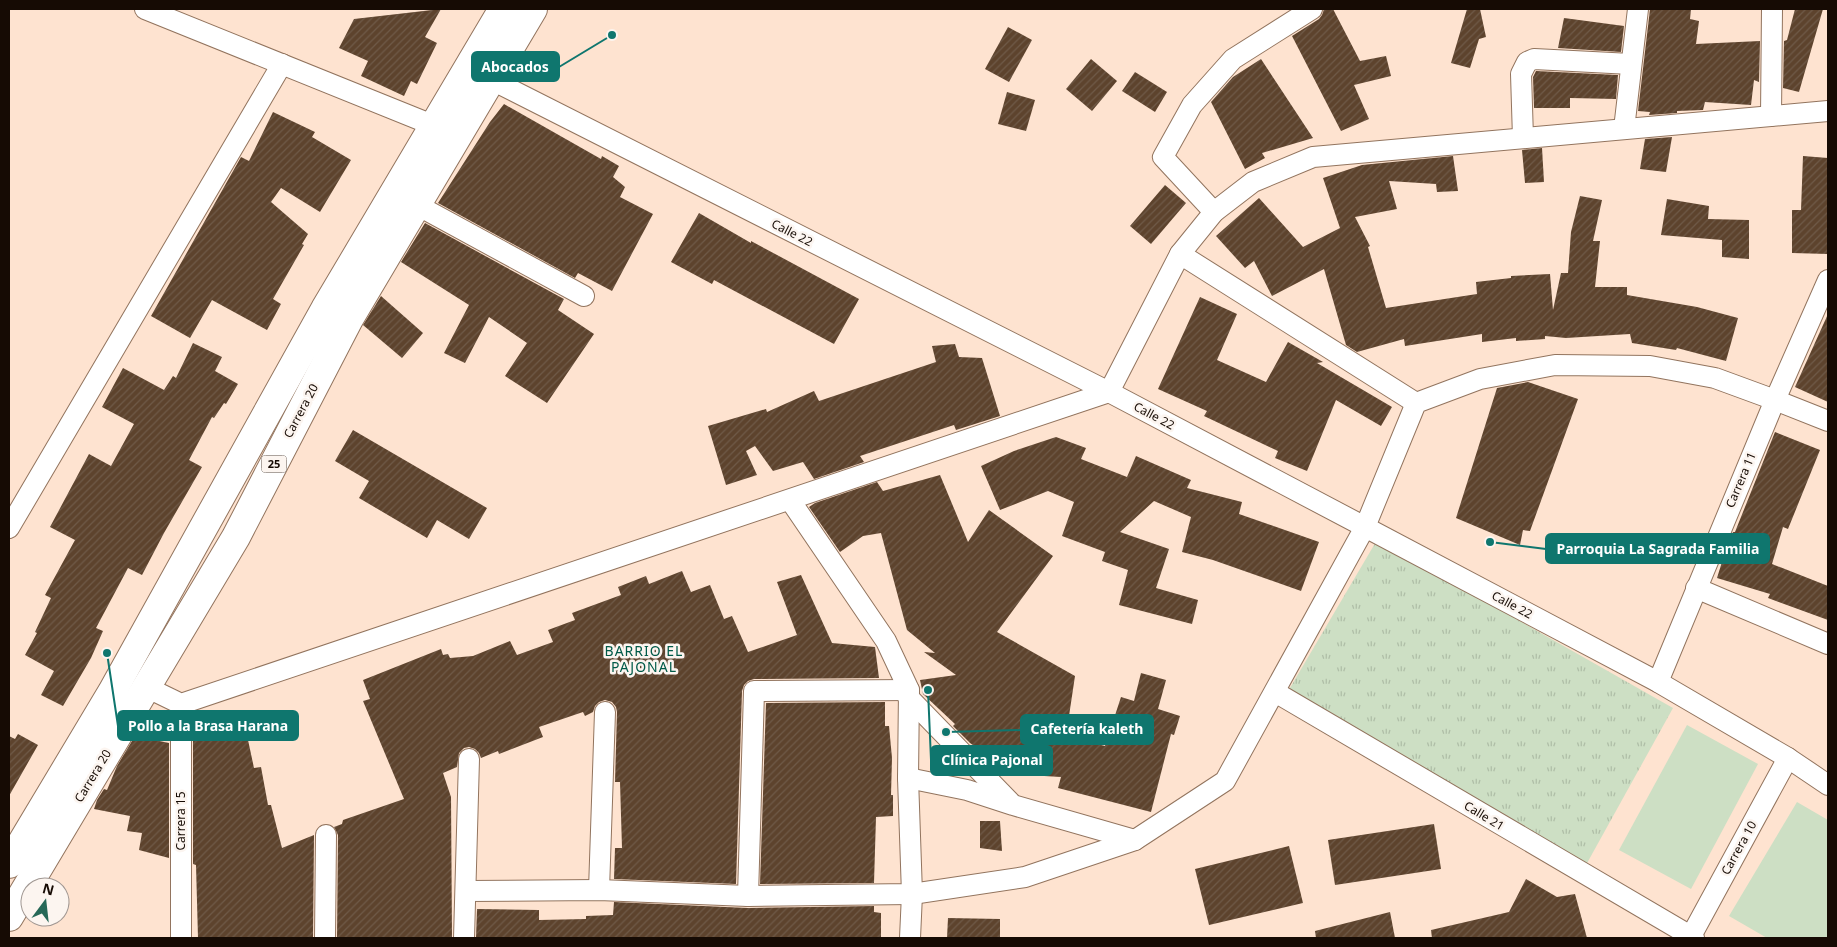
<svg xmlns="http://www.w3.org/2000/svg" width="1837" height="947" viewBox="0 0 1837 947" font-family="'Noto Sans',sans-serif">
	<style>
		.grass { fill: url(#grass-tufts) }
		.pitch { fill: #cddfc4 }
		.building { fill: url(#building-hatch) }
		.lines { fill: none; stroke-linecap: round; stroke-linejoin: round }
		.street-casing { stroke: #92745e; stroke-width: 22 }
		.primary-casing { stroke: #92745e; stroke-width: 30 }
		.street { stroke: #fff; stroke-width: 20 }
		.primary { stroke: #fff; stroke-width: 28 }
		.labels { text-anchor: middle; stroke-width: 5; stroke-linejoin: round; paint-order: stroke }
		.shield { fill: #fcf5f0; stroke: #5b514b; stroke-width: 1 }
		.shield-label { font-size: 11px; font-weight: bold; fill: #160b04 }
		.street-label { font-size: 12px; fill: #160b04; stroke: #fcf5f0 }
		.neighbourhood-label { font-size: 14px; letter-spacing: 1px; fill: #005a48; stroke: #fcf5f0 }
		.leader { fill: none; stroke: #0f766e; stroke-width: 2 }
		.callout-dot { fill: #0f766e; stroke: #fcf5f0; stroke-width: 2 }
		.callout { fill: #0f766e; stroke: #0f766e; stroke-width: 2 }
		.callout-label { font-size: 14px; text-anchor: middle; font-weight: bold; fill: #fff }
	</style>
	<defs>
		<pattern id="grass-tufts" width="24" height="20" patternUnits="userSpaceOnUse" patternTransform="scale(1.25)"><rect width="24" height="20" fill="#cddfc4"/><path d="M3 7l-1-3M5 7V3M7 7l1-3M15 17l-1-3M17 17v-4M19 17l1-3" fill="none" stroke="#afbea7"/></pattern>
		<pattern id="building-hatch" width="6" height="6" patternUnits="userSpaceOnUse" patternTransform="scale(1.25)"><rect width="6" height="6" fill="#5d432d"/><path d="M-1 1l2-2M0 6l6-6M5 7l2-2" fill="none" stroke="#6f5a48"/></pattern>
	</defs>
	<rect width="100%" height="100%" fill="#fee3d0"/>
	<polygon class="grass" points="1377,540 1673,708 1586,865 1287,693"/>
	<g class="pitch">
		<polygon points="1687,725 1758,764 1691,889 1619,850"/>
		<polygon points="1797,802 1828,820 1828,938 1767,938 1729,916"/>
	</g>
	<g class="building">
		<polygon points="441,9 425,37 437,43 417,84 411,81 404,96 361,76 368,61 339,48 354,19"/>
		<polygon points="1324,9 1333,9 1360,61 1386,56 1391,76 1354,85 1369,119 1341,131 1292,36 1319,19 1322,15"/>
		<polygon points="1467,9 1480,9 1486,37 1479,39 1470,68 1451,63"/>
		<polygon points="1650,9 1691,9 1690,19 1699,21 1696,44 1760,41 1759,82 1754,80 1751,105 1705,102 1703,110 1677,111 1677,113 1649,115 1650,112 1638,111"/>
		<polygon points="1795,9 1823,9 1799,92 1783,88 1784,41 1787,40"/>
		<polygon points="1564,18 1624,26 1621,52 1558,48"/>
		<polygon points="1008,27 1032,40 1009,82 985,69"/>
		<polygon points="1091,59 1117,81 1092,111 1066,89"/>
		<polygon points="1261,59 1313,138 1262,153 1265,158 1245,169 1211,102 1233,77"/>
		<polygon points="1536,71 1618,75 1616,99 1570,98 1570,108 1534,108 1533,77"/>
		<polygon points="1135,72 1167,92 1155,112 1122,91"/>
		<polygon points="1007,92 1035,100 1026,131 998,124"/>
		<polygon points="504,104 601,159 602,156 619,166 613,177 625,187 620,197 653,214 612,291 578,273 575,278 438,203 490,122"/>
		<polygon points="273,112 315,132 312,137 351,160 320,212 281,188 271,202 308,234 302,244 304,245 273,299 281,304 267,330 212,300 190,338 151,316 241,157 249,161"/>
		<polygon points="1672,137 1666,172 1640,169 1645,139"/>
		<polygon points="1542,148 1544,182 1525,183 1522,150"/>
		<polygon points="1453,156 1458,191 1437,192 1436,184 1389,181 1397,209 1355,217 1370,246 1368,247 1386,308 1477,294 1476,282 1511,278 1511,276 1550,274 1553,310 1561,273 1568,273 1571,232 1580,196 1602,200 1593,241 1600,241 1595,287 1627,287 1627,295 1697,307 1738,318 1726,361 1677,348 1676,350 1632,343 1630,334 1566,338 1545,336 1545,339 1516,341 1516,338 1482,342 1482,334 1405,346 1404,339 1357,352 1346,345 1324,269 1272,296 1254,261 1245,268 1216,236 1259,198 1303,247 1340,228 1323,178 1362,165"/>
		<polygon points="1803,156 1828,158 1828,254 1792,253 1792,210 1801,210"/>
		<polygon points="1165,185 1186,203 1151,244 1130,226"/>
		<polygon points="1667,199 1709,206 1708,219 1749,220 1749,259 1722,257 1722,240 1661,235"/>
		<polygon points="699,213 751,243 751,241 859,299 834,344 714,280 712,284 671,262"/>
		<polygon points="425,223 564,299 558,310 594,334 547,403 505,376 527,343 489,317 465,363 444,353 469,305 401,262"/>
		<polygon points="381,296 423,333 402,358 363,325"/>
		<polygon points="1200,297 1237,314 1217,360 1266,382 1288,342 1323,362 1317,363 1392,407 1381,426 1336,400 1307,471 1275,458 1278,451 1204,416 1207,411 1158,389"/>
		<polygon points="1828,314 1828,402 1795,387"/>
		<polygon points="193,343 222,357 215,371 238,384 226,404 224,403 214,418 212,417 189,460 202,467 164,533 142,575 128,568 96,628 103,631 91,658 63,706 41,695 54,671 25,655 37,633 35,632 51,598 45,595 75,540 50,527 89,454 111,466 134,424 102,407 123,368 164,390 173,376 176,378"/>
		<polygon points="955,344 959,357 982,358 1000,416 956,430 954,425 860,456 864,462 814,479 803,462 773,471 755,446 746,451 757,475 726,485 708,426 766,409 767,412 814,391 819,401 936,362 932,346"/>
		<polygon points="1528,382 1578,399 1530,531 1523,530 1520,545 1456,518 1497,388"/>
		<polygon points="353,430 487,508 469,539 437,520 427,538 359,498 369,481 335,461"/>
		<polygon points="1775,432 1820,450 1788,529 1783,527 1772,564 1828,586 1828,620 1768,598 1770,594 1717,578 1726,549 1733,532 1735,532"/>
		<polygon points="1056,437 1086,448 1081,459 1127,477 1136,456 1191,480 1187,488 1242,502 1239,514 1319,542 1301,591 1213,560 1182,552 1191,517 1154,501 1120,532 1169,549 1156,588 1198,600 1192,624 1119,605 1128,570 1102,561 1105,552 1062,536 1074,502 1048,491 1000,510 981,466 1014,451"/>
		<polygon points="940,475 968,542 989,510 1053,556 997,632 1075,676 1066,736 1105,746 1121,697 1134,701 1141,673 1166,680 1158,709 1180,716 1174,735 1171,734 1151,812 1058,788 1061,777 1044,776 1046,772 1015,769 995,758 991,758 970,743 953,726 955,724 923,694 920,680 956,675 924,652 935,653 907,630 881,533 863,536 840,552 809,507 815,503 877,482 883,491"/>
		<polygon points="682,571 691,592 710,585 724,619 732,616 748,652 797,635 777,582 801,575 832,643 875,647 879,678 754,679 748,681 744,685 742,691 736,884 614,879 615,848 622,848 620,782 615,782 617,712 616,707 612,702 605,700 599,702 595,706 593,712 585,716 583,712 539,727 543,737 499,754 498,751 481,758 479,753 475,749 469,747 464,748 459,753 457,767 443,773 451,797 452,938 337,938 338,835 334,827 342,824 343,820 404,799 363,701 370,699 363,680 441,649 443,655 448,654 450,658 473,656 510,641 517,655 553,642 548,630 575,620 572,613 621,595 618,587 646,576 649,584"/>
		<polygon points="885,702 885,726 889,726 892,758 891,795 893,795 893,816 876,817 874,883 760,884 766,703"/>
		<polygon points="242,712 254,768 261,767 268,805 271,805 282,848 314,835 313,938 198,938 196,865 193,864 193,729"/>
		<polygon points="18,734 38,745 9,796 9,736 15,739"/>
		<polygon points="135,736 169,743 169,858 139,850 142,833 127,831 130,816 94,809 97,800 104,789 107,790 117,766"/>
		<polygon points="980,821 1000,821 1002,851 980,848"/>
		<polygon points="1434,824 1441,869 1335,885 1328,840"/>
		<polygon points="1289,846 1303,903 1209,925 1195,869"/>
		<polygon points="1526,879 1557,897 1575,894 1587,938 1432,938 1431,930 1509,912"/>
		<polygon points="614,902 748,908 874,906 874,912 881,913 881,938 476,938 477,909 539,910 539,920 586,919 586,916 613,915"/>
		<polygon points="1390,912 1395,938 1316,938 1315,931"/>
		<polygon points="948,918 1000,919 1000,938 947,938"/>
	</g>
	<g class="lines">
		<g class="street-casing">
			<g id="street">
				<polyline points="145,9 445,130"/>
				<polyline points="480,74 1109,392 1365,527 1658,682 1788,758 1828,785"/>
				<polyline points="1771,116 1772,9"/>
				<polyline points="1624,129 1638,9"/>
				<polyline points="1523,138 1521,74 1527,62 1534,59 1631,64"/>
				<polyline points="417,205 584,296"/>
				<polyline points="1214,212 1163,157 1192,105 1233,59 1312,9"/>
				<polyline points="1180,254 1416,403"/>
				<polyline points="790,500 886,641 909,690 908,778 912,894 910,938"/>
				<polyline points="9,528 282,64"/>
				<polyline points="1696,588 1828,644"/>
				<polyline points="1658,682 1775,400 1828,280"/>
				<polyline points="146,687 181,704 1109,392 1180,254 1214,212 1253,182 1313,157 1828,111"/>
				<polyline points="1275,692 1694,938"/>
				<polyline points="908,697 1010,802"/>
				<polyline points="181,704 181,938"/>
				<polyline points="908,778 967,790 1013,805 1135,840"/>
				<polyline points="599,890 605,712"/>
				<polyline points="466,891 599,890 748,896 912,894 1025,877 1135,840 1225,781 1365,527 1416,403 1480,379 1555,365 1650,366 1715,378 1775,400 1828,421"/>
				<polyline points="748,896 754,691 909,690"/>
				<polyline points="325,938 326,835"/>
				<polyline points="464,938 469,759"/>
				<polyline points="1690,938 1788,758"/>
			</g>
		</g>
		<g class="primary-casing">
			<g id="primary">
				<polyline points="9,864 112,692 325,309 503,9"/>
				<polyline points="9,917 236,537 349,319 533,9"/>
			</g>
		</g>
		<use href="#street" class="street"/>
		<use href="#primary" class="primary"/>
	</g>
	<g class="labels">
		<rect class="shield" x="261.5" y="455.5" width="25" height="17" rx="4"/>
		<g class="shield-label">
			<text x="274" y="468">25</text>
		</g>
		<g class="street-label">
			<text transform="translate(792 233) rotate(27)" y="4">Calle 22</text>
			<text transform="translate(301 411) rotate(-62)" y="4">Carrera 20</text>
			<text transform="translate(1154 416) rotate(28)" y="4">Calle 22</text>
			<text transform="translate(1741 480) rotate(-67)" y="4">Carrera 11</text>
			<text transform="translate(1512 605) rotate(28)" y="4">Calle 22</text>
			<text transform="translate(93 776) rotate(-59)" y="4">Carrera 20</text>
			<text transform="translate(1484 816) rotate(31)" y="4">Calle 21</text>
			<text transform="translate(181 821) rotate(-90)" y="4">Carrera 15</text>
			<text transform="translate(1739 848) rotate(-61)" y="4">Carrera 10</text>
		</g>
		<g class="neighbourhood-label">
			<text x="644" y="656">BARRIO EL<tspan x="644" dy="16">PAJONAL</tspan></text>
		</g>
	</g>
	<path class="leader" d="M612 35L559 67M1490 542L1546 549M107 653L118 726M946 732L1021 730M928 690L931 760"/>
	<g class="callout-dot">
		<circle cx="612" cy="35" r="5"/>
		<circle cx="1490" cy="542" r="5"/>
		<circle cx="107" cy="653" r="5"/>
		<circle cx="946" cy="732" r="5"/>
		<circle cx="928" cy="690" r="5"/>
	</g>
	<g class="callout">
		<rect x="472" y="52" width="87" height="29" rx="5"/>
		<rect x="1546" y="534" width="223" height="29" rx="5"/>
		<rect x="118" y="711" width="180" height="29" rx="5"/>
		<rect x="1021" y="715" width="132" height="29" rx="5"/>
		<rect x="931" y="746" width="121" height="29" rx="5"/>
	</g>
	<g class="callout-label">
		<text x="515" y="72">Abocados</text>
		<text x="1658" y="554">Parroquia La Sagrada Familia</text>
		<text x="208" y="731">Pollo a la Brasa Harana</text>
		<text x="1087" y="734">Cafetería kaleth</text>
		<text x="992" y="765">Clínica Pajonal</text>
	</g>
	<rect width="1837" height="947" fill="none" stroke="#160b04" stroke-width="20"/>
	<g transform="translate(45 902) rotate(15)"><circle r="24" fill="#fcf5f0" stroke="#a09792"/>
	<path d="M0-4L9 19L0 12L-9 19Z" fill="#266857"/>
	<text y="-8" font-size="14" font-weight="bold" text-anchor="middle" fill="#160b04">N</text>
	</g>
</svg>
